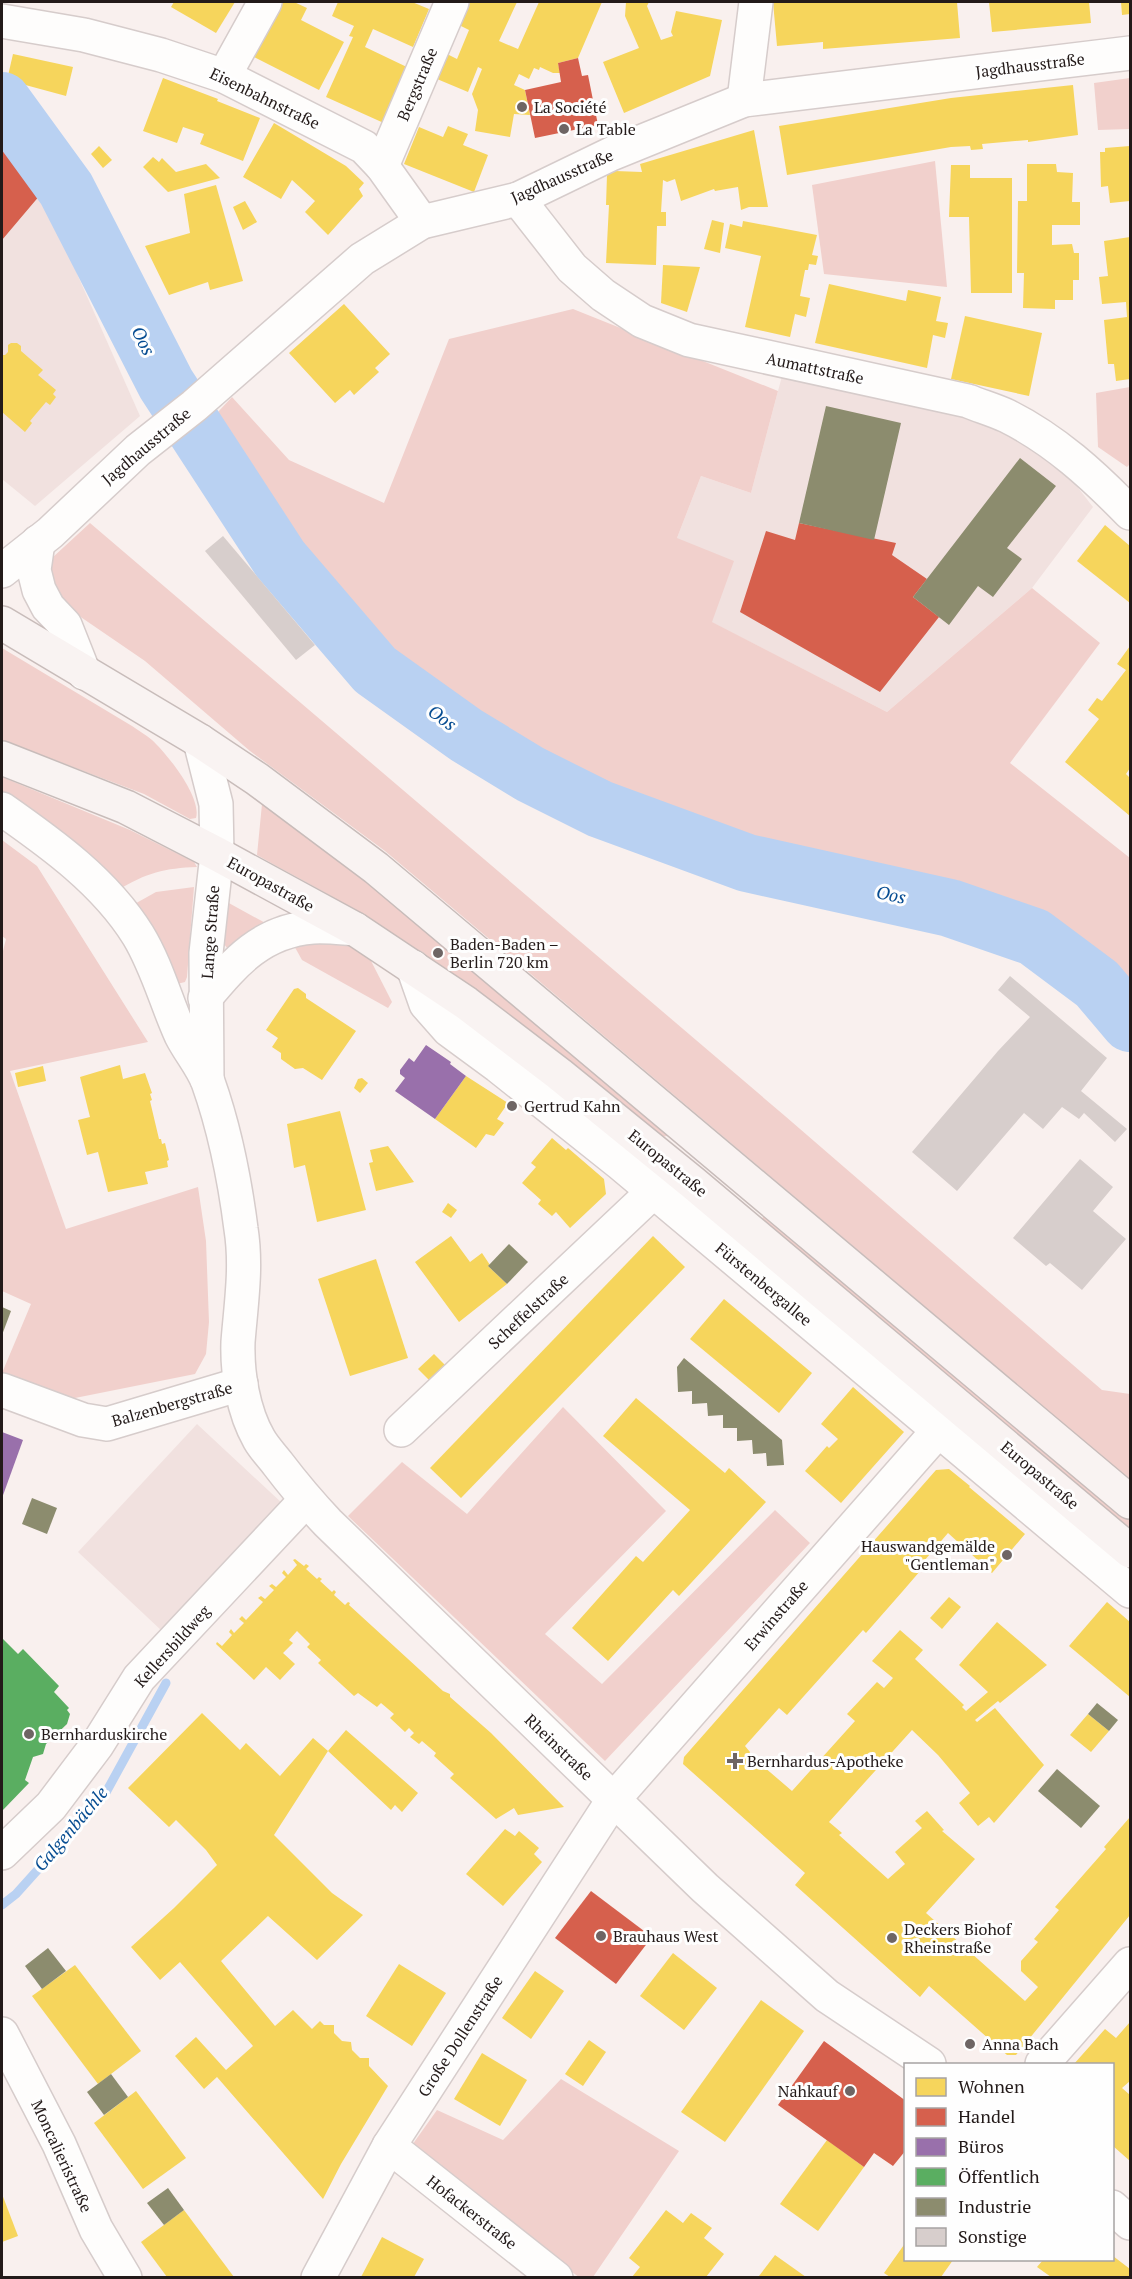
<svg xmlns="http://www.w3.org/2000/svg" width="1132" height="2279" viewBox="0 0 1132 2279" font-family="'PT Serif',serif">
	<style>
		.built { fill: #f1e1df }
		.green { fill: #f1d0cc }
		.homes { fill: #f6d55c }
		.shops { fill: #d6604d }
		.offices { fill: #9970ab }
		.public { fill: #5aae61 }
		.industry { fill: #8c8c6e }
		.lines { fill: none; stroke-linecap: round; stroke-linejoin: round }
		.stream { stroke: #b9d1f2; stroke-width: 9 }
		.river { stroke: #b9d1f2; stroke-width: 58 }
		.building { fill: #d7cecc }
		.minor-casing { stroke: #d6cccb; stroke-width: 36 }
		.major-casing { stroke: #c8bcba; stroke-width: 36 }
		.minor { stroke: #fefdfc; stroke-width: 33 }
		.major { stroke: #f9f3f2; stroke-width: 33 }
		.poi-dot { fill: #6e6564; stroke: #fefefe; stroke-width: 2 }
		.labels { text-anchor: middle; stroke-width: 6; stroke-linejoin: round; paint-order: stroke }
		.street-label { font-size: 16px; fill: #231a19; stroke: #fefefe }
		.poi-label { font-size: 16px; fill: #231a19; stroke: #fefefe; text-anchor: start }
		.water-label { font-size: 18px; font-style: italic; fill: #074d92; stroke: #fefefe }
	</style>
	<rect width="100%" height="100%" fill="#f9f0ee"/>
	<g class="built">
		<polygon points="2,128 20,145 140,416 35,506 2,479"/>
		<polygon points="786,361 1034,431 1093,507 1032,588 887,712 711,622 677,538 701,476 751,493"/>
		<polygon points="197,1424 283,1504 163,1632 78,1552"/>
	</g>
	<g class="green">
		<polygon points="1130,78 1130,129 1098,130 1094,83"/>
		<polygon points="935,161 947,287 824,274 812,185"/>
		<polygon points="573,309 778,391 751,493 701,476 677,538 734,561 712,622 887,712 1032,588 1100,643 1010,763 1130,858 1130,1003 1029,917 886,866 733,834 540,762 411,676 315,578 203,428 232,397 289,460 384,503 449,339"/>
		<polygon points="1130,387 1130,464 1127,467 1098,447 1096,393"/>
		<polygon points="90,523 785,1116 1102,1390 1130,1394 1130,1480 385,851 250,751 145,661 69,609 51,583 50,568 52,558"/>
		<path d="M2,648L132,726C138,730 146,735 152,740C167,754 202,797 196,818L190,819L144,794L2,740Z"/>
		<path d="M2,777L130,830L194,862L197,867C165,868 146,873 118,890L2,794Z"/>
		<path d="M262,804L365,880L668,1133L667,1136L661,1137C567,1058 467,983 364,916C330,894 292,875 257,855Z"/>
		<polygon points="2,840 37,866 148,1042 10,1071 66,1229 198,1187 206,1241 209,1322 206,1354 195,1374 70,1399 2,1373 31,1304 2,1291 2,955 6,939 2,936"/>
		<polygon points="194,887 187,977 185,982 177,984 131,906 156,892"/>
		<polygon points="227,902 269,925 228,949 223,943"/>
		<polygon points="292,942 346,944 369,957 392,1002 388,1008 302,960"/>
		<polygon points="768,1216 1130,1521 1130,1533 762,1219 763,1217"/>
		<polygon points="563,1407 666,1511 545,1634 602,1684 775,1510 810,1543 605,1761 348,1516 402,1462 467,1514"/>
		<polygon points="561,2079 679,2151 593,2277 580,2278 410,2148 437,2110 503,2140"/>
	</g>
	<g class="homes">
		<polygon points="174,2 235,2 216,33 171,7"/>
		<polygon points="278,2 294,2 307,8 301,20 344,42 319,90 250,55"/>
		<polygon points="338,2 412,2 429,9 413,47 373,29 365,47 411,69 386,124 326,97 353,37 349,36 354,26 332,16"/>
		<polygon points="470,2 517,2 499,41 518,49 539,2 602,2 578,58 558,63 560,73 553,73 540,67 539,70 534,68 529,79 519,74 514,85 525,90 530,115 514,114 510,137 475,131 478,110 472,94 482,69 478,67 468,92 437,79 447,54 457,59 469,30 459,25"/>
		<polygon points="626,2 649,2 647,6 661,40 673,36 671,32 676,11 722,20 710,76 624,113 603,62 639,48 625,16"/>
		<polygon points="773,2 957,2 960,38 823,49 823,42 777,46"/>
		<polygon points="989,2 1089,2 1091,23 992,32"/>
		<polygon points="1121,2 1130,2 1130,14 1122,15"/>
		<polygon points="13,54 73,67 66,96 7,80"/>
		<polygon points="163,78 218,99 217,101 260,118 243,161 200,144 204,134 183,127 177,143 143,131"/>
		<polygon points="1073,85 1078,135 1028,142 1028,140 982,144 983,149 971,150 970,146 951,147 787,175 779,126 951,98"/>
		<polygon points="274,123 346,166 364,183 359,189 363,196 328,235 305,212 315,201 292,180 281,199 243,177"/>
		<polygon points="448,126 468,134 463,145 488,155 474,192 404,164 419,127 443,137"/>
		<polygon points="754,130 768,207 749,207 741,210 738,187 715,191 714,189 681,201 675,179 667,182 663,180 661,212 666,212 666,226 657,226 656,265 606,263 609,205 606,205 607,175 615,171 642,172 640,164"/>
		<polygon points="99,146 112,160 103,168 91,154"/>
		<polygon points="1130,146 1130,201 1110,203 1108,186 1101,187 1100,152 1105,152 1105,148"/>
		<polygon points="153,157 159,162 162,158 176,172 206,164 220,178 168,192 143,167"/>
		<polygon points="1027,164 1056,164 1057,172 1073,173 1072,202 1080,202 1080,225 1052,225 1052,245 1072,244 1074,253 1079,253 1079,280 1073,280 1073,300 1055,300 1055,309 1023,308 1024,273 1017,273 1018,201 1027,201"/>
		<polygon points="951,165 970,165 970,178 1012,178 1012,293 971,293 969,217 949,217"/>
		<polygon points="216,185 243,281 210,290 208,282 169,295 145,246 190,233 184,194"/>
		<polygon points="245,201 257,222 243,230 233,207"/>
		<polygon points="712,220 724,223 720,253 704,249"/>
		<polygon points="743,221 817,235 812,255 818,256 816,265 809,264 808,270 805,270 800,296 810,298 806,317 795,314 790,337 745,327 761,256 725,248 730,224 742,227"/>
		<polygon points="1130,237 1130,379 1116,381 1114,364 1108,364 1104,320 1127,317 1126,302 1102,304 1099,277 1108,276 1104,241"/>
		<polygon points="663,265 700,267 687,312 661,303"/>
		<polygon points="829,284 906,301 908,290 941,297 936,321 948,323 945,338 933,335 927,368 815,343"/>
		<polygon points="344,304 390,354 375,368 379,372 354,395 350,390 335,403 289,353"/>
		<polygon points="965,316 1042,333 1029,396 951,379"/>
		<polygon points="11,343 17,343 21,346 21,351 43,370 38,375 56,390 53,394 56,397 50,405 46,402 30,421 32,423 25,432 2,412 2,355 5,355 8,352 8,345"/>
		<polygon points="1105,525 1130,546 1130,603 1077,561"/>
		<polygon points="1130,646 1130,768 1126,774 1130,778 1130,816 1065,762 1099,719 1088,710 1097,698 1102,701 1126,670 1117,664"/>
		<polygon points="298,988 306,994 306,998 356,1031 322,1080 303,1068 295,1069 281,1059 281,1053 272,1047 278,1038 266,1030 294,989"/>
		<polygon points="120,1065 123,1079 145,1073 152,1093 150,1094 152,1100 150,1101 159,1139 161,1139 162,1144 165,1143 169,1160 167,1161 168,1167 145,1172 148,1184 108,1192 98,1152 87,1155 78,1120 90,1117 80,1077"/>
		<polygon points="43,1066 46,1081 18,1087 15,1073"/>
		<polygon points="466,1076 508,1103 497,1119 504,1123 494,1136 486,1134 476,1148 435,1119"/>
		<polygon points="362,1078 368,1083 360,1093 354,1088 358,1079"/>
		<polygon points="340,1111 366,1210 317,1222 305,1165 294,1168 287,1124"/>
		<polygon points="552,1138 566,1150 568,1148 604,1179 606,1194 570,1228 556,1212 552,1216 538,1204 541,1200 522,1183 536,1167 531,1163"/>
		<polygon points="388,1146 414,1182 376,1191 369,1163 373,1162 370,1150"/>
		<polygon points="448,1203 457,1210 451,1218 442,1212"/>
		<polygon points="451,1236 470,1262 482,1253 490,1265 488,1266 507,1284 459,1322 415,1262"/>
		<polygon points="653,1236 685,1267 461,1498 430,1468"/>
		<polygon points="376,1259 408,1358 350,1376 318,1279"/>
		<polygon points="724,1299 812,1373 779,1413 690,1339"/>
		<polygon points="434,1354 446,1366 430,1381 418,1369"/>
		<polygon points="853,1387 904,1432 841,1503 805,1471 827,1446 829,1448 838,1439 821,1424"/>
		<polygon points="636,1398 725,1473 729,1468 766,1502 679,1596 673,1590 608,1661 572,1628 636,1556 643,1562 690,1510 603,1436"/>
		<polygon points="949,1469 970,1486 969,1487 1025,1534 992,1573 948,1533 924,1561 927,1563 902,1592 866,1633 863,1630 787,1715 779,1708 745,1746 750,1752 749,1754 792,1791 855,1721 847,1714 877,1682 884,1688 893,1678 872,1661 900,1630 923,1650 915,1659 964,1705 962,1707 966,1711 988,1692 959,1665 997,1622 1047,1665 1000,1703 998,1701 975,1720 977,1722 995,1708 1044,1765 994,1823 989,1817 978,1826 959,1803 970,1793 938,1755 912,1730 829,1822 842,1833 839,1835 888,1879 905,1864 895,1852 922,1828 915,1821 927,1811 944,1830 942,1831 975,1859 926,1913 1025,2001 1038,1987 1021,1971 1021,1961 1038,1942 1034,1939 1059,1910 1055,1907 1106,1849 1104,1847 1130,1817 1130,1915 1016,2055 1007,2055 929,1986 920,1997 795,1885 805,1873 683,1764 684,1757 936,1470"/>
		<polygon points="295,1559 304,1566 306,1564 309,1566 306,1569 317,1579 319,1577 322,1579 320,1581 332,1592 334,1590 336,1592 334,1595 345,1605 348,1602 350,1603 349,1605 443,1691 450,1694 450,1697 491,1733 564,1807 518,1815 514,1808 496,1819 450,1778 454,1774 434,1756 436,1753 422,1741 419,1744 410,1737 414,1733 409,1728 405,1732 390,1718 394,1714 381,1703 377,1707 358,1693 354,1696 318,1663 321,1660 307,1647 310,1644 297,1631 289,1640 293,1643 283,1653 295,1664 280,1680 266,1667 254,1680 216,1644 217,1642 222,1646 232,1635 229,1632 231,1629 234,1633 244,1623 239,1619 242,1616 246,1620 263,1602 258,1598 261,1596 265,1599 274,1590 269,1586 272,1584 276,1587 286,1577 282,1573 284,1570 288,1575 297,1565 293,1560"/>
		<polygon points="949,1597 961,1607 942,1629 930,1618"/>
		<polygon points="1107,1602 1130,1622 1130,1697 1069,1646"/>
		<polygon points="202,1713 240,1750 246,1743 280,1776 313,1738 328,1751 274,1835 332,1893 363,1915 317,1960 268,1916 221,1961 275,2026 293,2010 312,2029 320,2021 324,2025 334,2025 334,2033 342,2041 351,2042 352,2050 360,2058 369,2058 369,2066 388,2086 341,2164 323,2199 217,2077 204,2089 175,2056 196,2037 226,2070 253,2046 180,1962 160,1980 131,1947 174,1908 217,1865 206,1850 176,1820 169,1827 128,1788"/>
		<polygon points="1088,1714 1109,1731 1091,1752 1070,1735"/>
		<polygon points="346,1730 418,1793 402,1812 395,1805 391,1810 328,1751"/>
		<polygon points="505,1829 515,1836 519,1831 539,1848 534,1854 542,1862 503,1906 466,1874"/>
		<polygon points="673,1953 717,1988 684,2030 640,1996"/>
		<polygon points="399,1964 446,1993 412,2046 366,2016"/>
		<polygon points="75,1965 141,2051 98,2084 32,1996"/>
		<polygon points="535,1971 564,1991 531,2039 502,2018"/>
		<polygon points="761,2000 804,2031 725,2142 681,2112"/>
		<polygon points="1130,2022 1130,2081 1122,2088 1130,2095 1130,2161 1113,2146 1113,2064 1074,2064 1105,2029 1116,2038"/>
		<polygon points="589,2040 606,2052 583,2086 565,2074"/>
		<polygon points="482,2053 527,2080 500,2126 454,2099"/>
		<polygon points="136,2091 186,2158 143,2189 94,2123"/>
		<polygon points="827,2140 864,2167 818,2231 780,2204"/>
		<polygon points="2,2194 18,2236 2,2242"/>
		<polygon points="184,2210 234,2277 167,2277 141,2242"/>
		<polygon points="666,2210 683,2223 691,2213 712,2228 704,2238 724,2254 706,2277 632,2277 640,2267 629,2258"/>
		<polygon points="382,2237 424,2259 414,2277 361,2277"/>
		<polygon points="906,2242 906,2260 953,2260 941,2277 890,2277 884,2273"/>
		<polygon points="775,2255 806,2277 759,2276"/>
		<polygon points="1113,2256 1130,2269 1130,2277 1051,2277 1037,2267 1043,2260 1112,2260"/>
	</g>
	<g class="shops">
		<polygon points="578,58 582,76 588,75 598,125 535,138 525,90 561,82 558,63"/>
		<polygon points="2,133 13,142 9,146 28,172 46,188 2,240"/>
		<polygon points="799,523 896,543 892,555 927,579 913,597 939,617 880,692 740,612 766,531 795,540"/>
		<polygon points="591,1891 652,1937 616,1984 555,1938"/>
		<polygon points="824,2041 906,2101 906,2150 893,2166 874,2153 864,2167 778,2105"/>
	</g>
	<g class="offices">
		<polygon points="426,1045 451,1062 450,1064 466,1076 435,1119 395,1091 405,1078 400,1074 400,1070 409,1058 414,1062"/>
		<polygon points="2,1432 23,1440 2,1498"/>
	</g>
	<polygon class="public" points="2,1638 18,1654 23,1649 59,1686 54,1692 69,1708 67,1710 70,1714 67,1724 46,1744 43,1754 33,1757 25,1780 29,1783 2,1811"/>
	<g class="industry">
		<polygon points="826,406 901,423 874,540 799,523"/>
		<polygon points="1020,458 1056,486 1007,548 1022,559 993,597 978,586 949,625 913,597"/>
		<polygon points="509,1244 528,1262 507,1284 488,1266"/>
		<polygon points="2,1307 11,1311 2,1335"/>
		<polygon points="684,1358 782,1440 784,1465 767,1466 766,1453 753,1454 752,1440 737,1441 737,1428 723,1428 723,1415 708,1416 707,1403 692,1404 692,1391 678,1392 677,1367"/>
		<polygon points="32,1498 57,1508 47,1534 22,1524"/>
		<polygon points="1097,1703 1118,1720 1109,1731 1088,1714"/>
		<polygon points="1057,1769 1100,1806 1081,1828 1038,1791"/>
		<polygon points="48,1948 66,1971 42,1989 25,1966"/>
		<polygon points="111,2074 128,2097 104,2115 87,2092"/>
		<polygon points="168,2188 184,2210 164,2225 147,2203"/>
	</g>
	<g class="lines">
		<polyline class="stream" points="2,1905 16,1894 104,1796 166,1683"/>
		<polyline class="river" points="2,101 66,189 166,384 280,559 375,670 466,735 530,774 600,809 747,863 950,908 1034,937 1097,984 1130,1023"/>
	</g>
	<g class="building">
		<polygon points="223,536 315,645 296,660 205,551"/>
		<polygon points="1010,976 1107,1058 1081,1091 1127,1129 1115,1142 1084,1113 1079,1119 1062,1107 1043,1129 1024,1113 957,1191 912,1152 998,1051 1030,1017 998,990"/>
		<polygon points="1080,1159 1113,1187 1093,1211 1126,1239 1082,1290 1050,1263 1046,1266 1013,1238"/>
	</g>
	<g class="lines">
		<g class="minor-casing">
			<g id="minor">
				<polyline points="2,21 84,35 161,55 224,76 364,147 382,166 422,222"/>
				<polyline points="224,76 265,2"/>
				<polyline points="744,100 756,2"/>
				<polyline points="382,166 452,2"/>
				<path d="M518,199L572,268L603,295L642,321L689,340L968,401C980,406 994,410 1007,416C1055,440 1093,475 1130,513"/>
				<polyline points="38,542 34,570 39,590 48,607 65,625 84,673"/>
				<polyline points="2,571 50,533 138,450 194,406 362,259 422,222 518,199 611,154 744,100 1130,53"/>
				<polyline points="200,741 216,804 217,854 206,953 207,1079"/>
				<path d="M2,809C52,844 105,882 138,935C157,966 166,1002 181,1035C189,1051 202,1066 208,1082C224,1127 235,1182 241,1229C247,1267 241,1304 238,1342C237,1373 243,1411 259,1439C264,1448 272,1456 278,1464C294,1485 310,1504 328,1523L705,1888L827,1996L929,2064"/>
				<polyline points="413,967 426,1004 449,1030 498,1066 621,1164 1130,1591"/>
				<path d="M205,998C236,961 262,931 313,927C327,926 341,928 355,929"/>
				<polyline points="2,1390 83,1420 107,1424 241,1384"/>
				<polyline points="401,1430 654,1191"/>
				<polyline points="2,1853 51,1806 97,1745 139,1678 306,1500"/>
				<polyline points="2,2034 59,2144 96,2229 125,2278"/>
				<polyline points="1042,2064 1130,1964"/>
				<polyline points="389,2146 556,2278"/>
				<polyline points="1112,2207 1130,2223"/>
				<polyline points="318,2278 389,2146 613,1800 938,1431"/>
			</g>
		</g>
		<g class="major-casing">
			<g id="major">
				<polyline points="2,623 200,741 257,779 376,868 1130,1502"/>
				<polyline points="2,758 126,807 217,854 355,929 466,1003 559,1074 693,1183 1130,1551"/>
			</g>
		</g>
		<use href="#minor" class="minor"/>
		<use href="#major" class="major"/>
	</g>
	<g class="poi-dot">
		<circle cx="522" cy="107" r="6"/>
		<circle cx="564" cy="129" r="6"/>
		<circle cx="438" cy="953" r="6"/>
		<circle cx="512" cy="1106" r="6"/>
		<circle cx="1007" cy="1555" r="6"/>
		<circle cx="29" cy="1734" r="6"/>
		<path d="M732 1752h6v6h6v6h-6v6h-6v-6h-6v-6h6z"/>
		<circle cx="601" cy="1936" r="6"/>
		<circle cx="892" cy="1938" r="6"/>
		<circle cx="970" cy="2044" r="6"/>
		<circle cx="850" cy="2091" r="6"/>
	</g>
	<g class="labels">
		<g class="street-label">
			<text transform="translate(1030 65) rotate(-7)" y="6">Jagdhausstraße</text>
			<text transform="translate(417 84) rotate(-67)" y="6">Bergstraße</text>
			<text transform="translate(265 98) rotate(26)" y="6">Eisenbahnstraße</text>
			<text transform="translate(562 176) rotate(-24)" y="6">Jagdhausstraße</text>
			<text transform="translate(815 368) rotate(12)" y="6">Aumattstraße</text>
			<text transform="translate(146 446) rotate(-40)" y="6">Jagdhausstraße</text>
			<text transform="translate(271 884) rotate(29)" y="6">Europastraße</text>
			<text transform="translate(210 932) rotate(-86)" y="6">Lange Straße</text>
			<text transform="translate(668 1163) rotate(39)" y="6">Europastraße</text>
			<text transform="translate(764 1284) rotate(40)" y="6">Fürstenbergallee</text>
			<text transform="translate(528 1311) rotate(-43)" y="6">Scheffelstraße</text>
			<text transform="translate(172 1404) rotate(-16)" y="6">Balzenbergstraße</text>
			<text transform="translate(1040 1475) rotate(40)" y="6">Europastraße</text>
			<text transform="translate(776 1615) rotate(-49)" y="6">Erwinstraße</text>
			<text transform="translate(172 1646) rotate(-48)" y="6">Kellersbildweg</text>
			<text transform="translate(559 1747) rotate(44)" y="6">Rheinstraße</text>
			<text transform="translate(460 2036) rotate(-57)" y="6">Große Dollenstraße</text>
			<text transform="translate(62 2156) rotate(65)" y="6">Moncalieristraße</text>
			<text transform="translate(472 2212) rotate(38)" y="6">Hofackerstraße</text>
		</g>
		<g class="poi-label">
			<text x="534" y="113">La Société</text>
			<text x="576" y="135">La Table</text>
			<text x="450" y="950">Baden-Baden –<tspan x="450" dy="18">Berlin 720 km</tspan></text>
			<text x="524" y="1112">Gertrud Kahn</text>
			<text x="995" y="1552" text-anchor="end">Hauswandgemälde<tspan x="995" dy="18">"Gentleman"</tspan></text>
			<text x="41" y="1740">Bernharduskirche</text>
			<text x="747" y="1767">Bernhardus-Apotheke</text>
			<text x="904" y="1935">Deckers Biohof<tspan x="904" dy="18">Rheinstraße</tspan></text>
			<text x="613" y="1942">Brauhaus West</text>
			<text x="982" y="2050">Anna Bach</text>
			<text x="838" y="2097" text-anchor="end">Nahkauf</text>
		</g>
		<g class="water-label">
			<text transform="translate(143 341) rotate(63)" y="6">Oos</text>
			<text transform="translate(442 718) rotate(36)" y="6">Oos</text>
			<text transform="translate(891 895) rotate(12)" y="6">Oos</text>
			<text transform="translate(71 1829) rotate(-50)" y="6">Galgenbächle</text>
		</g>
	</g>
	<rect width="1132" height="2279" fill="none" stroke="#231a19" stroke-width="6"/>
	<rect x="904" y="2063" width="210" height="198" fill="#fefefe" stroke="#a6a3a2" stroke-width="1.5"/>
	<rect x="916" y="2078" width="30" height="18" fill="#f6d55c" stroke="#a6a3a2" stroke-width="1.5"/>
	<text x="958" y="2093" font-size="18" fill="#231a19">Wohnen</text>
	<rect x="916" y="2108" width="30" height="18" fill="#d6604d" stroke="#a6a3a2" stroke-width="1.5"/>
	<text x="958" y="2123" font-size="18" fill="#231a19">Handel</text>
	<rect x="916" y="2138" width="30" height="18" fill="#9970ab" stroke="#a6a3a2" stroke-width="1.5"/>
	<text x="958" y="2153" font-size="18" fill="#231a19">Büros</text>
	<rect x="916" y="2168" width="30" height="18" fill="#5aae61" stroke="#a6a3a2" stroke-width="1.5"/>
	<text x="958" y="2183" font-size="18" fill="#231a19">Öffentlich</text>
	<rect x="916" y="2198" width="30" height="18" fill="#8c8c6e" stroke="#a6a3a2" stroke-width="1.5"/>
	<text x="958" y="2213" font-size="18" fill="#231a19">Industrie</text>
	<rect x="916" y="2228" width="30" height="18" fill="#d7cecc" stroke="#a6a3a2" stroke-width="1.5"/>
	<text x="958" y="2243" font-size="18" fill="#231a19">Sonstige</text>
</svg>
